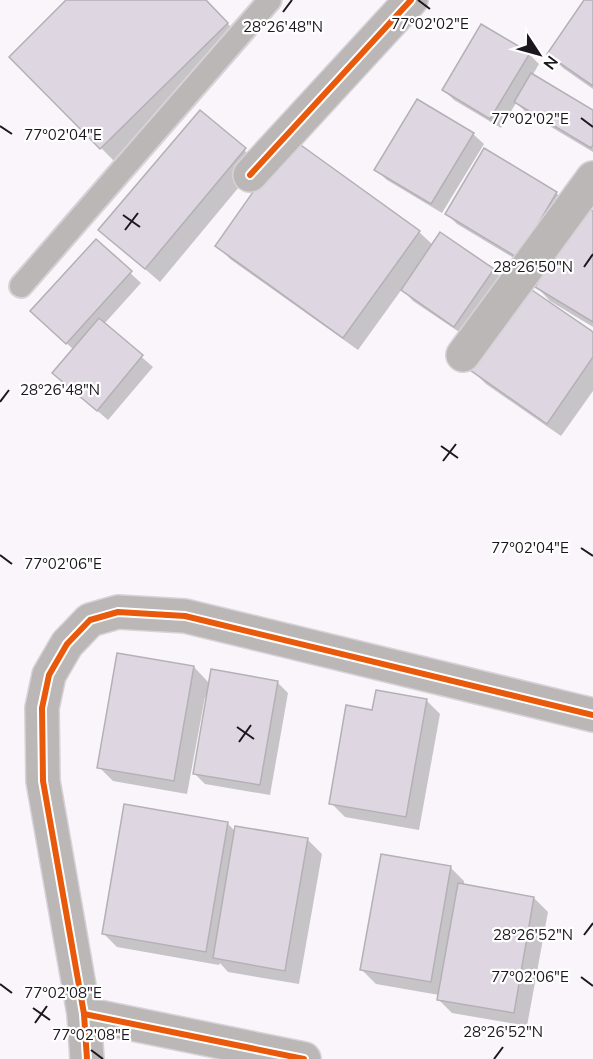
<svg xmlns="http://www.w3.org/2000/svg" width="593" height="1059" viewBox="0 0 593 1059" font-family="Mulish,sans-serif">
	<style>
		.shadow { fill: #0003 }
		.building { fill: #ded6e1; stroke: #b4b0b6; stroke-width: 1.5 }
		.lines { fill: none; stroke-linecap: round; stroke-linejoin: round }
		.lane-casing { stroke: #d6d2d7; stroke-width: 26 }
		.street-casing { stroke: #d6d2d7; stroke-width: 36 }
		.lane { stroke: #bab7b6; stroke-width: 22 }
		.street { stroke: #bab7b6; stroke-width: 33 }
		.cycleway-casing { stroke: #fff; stroke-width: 10 }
		.cycleway { stroke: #e8590c; stroke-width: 6 }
		.ticks { fill: none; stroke: #1c171e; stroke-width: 2 }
		.ticks-label { font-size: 15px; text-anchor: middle; fill: #1c171e; stroke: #fff; stroke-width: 4.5; stroke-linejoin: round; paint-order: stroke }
	</style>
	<rect width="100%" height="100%" fill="#f9f5fb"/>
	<g class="shadow">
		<polygon points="68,0 204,0 241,37 115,162 11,57"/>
		<polygon points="586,0 593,0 593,89 563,68 549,54"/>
		<polygon points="529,54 539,64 532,76 593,112 593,152 526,112 516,103 501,128 454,100 444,90"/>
		<polygon points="200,112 259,163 160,282 100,230"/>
		<polygon points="473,134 484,144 442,213 387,180 376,170"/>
		<polygon points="556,193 567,203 529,267 457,224 447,214"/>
		<polygon points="593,213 593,327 550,301 537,287"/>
		<polygon points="419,232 433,245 493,270 504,280 465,336 413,301 402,289 358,350 230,259 217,245"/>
		<polygon points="96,241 141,283 104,324 153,367 108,420 65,383 74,350 43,322"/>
		<polygon points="593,334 593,391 561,436 486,384 472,370"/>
		<polygon points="194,667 210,684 277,682 288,693 270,795 205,784 194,773 208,697 205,697 187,794 113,781 99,767"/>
		<polygon points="426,700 440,714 419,830 345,817 331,803 374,711"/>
		<polygon points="125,806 228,824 236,832 308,840 322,854 299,984 228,972 220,963 219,965 117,947 103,933"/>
		<polygon points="450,867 464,881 464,886 534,898 548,912 527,1026 452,1013 438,999 439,995 376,984 362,970"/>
	</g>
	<g class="building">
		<polygon points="66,0 206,0 228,23 100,149 9,57"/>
		<polygon points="584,0 593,0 593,86 547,54"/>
		<polygon points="481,24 530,53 490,119 442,90"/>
		<polygon points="531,73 593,110 593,145 591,148 514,102"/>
		<polygon points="417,99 474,133 431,204 374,170"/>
		<polygon points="200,110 246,148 145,269 98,230"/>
		<polygon points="291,138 420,231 343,338 215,246"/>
		<polygon points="484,148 557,192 518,258 445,214"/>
		<polygon points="584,206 593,211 593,322 535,287"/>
		<polygon points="440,232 494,269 454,327 401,290"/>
		<polygon points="96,239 132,271 66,344 30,311"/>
		<polygon points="529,288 593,332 593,357 547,424 470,370"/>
		<polygon points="99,318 143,355 97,411 52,373"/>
		<polygon points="117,653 194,666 174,781 97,768"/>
		<polygon points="211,669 278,681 260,785 193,774"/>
		<polygon points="376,690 427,699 406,817 329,804 346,705 372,710"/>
		<polygon points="124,804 228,822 206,952 102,934"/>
		<polygon points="235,826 308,838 285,971 213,958"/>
		<polygon points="381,854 451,866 431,982 360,970"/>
		<polygon points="458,883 534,897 514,1013 437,1000"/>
	</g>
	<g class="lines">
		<g class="lane-casing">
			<polyline id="lane" points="21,286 270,0"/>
		</g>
		<g class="street-casing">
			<g id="street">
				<polyline points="250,175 411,0"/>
				<polyline points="463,355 593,178"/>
				<polyline points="84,1014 304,1059"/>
				<polyline points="87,1059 84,1014 43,781 42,708 49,675 67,644 90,620 118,612 185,616 593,715"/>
			</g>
		</g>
		<use href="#lane" class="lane"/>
		<use href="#street" class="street"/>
		<g class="cycleway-casing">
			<g id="cycleway">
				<polyline points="250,175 411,0"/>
				<polyline points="84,1014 304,1059"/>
				<polyline points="87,1059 84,1014 43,781 42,708 49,675 67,644 90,620 118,612 185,616 593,715"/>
			</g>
		</g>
		<use href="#cycleway" class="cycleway"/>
	</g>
	<path class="ticks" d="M418,0L430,9M283,12L292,0M581,118L593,127M0,126L12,134M123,215L140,227M125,230L138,213M584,267L593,254M0,402L9,390M441,446L458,458M443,461L456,444M581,548L593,556M0,555L12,564M237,727L254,739M239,742L251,725M584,935L593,923M581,977L593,986M0,984L12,993M33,1008L50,1020M35,1023L47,1006M91,1050L103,1059M494,1059L503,1047"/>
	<g class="ticks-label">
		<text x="430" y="29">77°02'02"E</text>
		<text x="283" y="32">28°26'48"N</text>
		<text x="530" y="124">77°02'02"E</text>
		<text x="63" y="140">77°02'04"E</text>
		<text x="533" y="272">28°26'50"N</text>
		<text x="60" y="395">28°26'48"N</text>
		<text x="530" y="553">77°02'04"E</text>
		<text x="63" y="569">77°02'06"E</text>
		<text x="533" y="940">28°26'52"N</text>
		<text x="530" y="982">77°02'06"E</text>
		<text x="63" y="998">77°02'08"E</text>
		<text x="503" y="1037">28°26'52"N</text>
		<text x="91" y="1040">77°02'08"E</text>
	</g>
	<g transform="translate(539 54) rotate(126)" stroke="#ffffff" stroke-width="4.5" paint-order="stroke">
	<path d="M0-4.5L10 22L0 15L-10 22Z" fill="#1c171e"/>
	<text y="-9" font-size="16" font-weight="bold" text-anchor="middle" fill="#1c171e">N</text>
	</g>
</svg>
